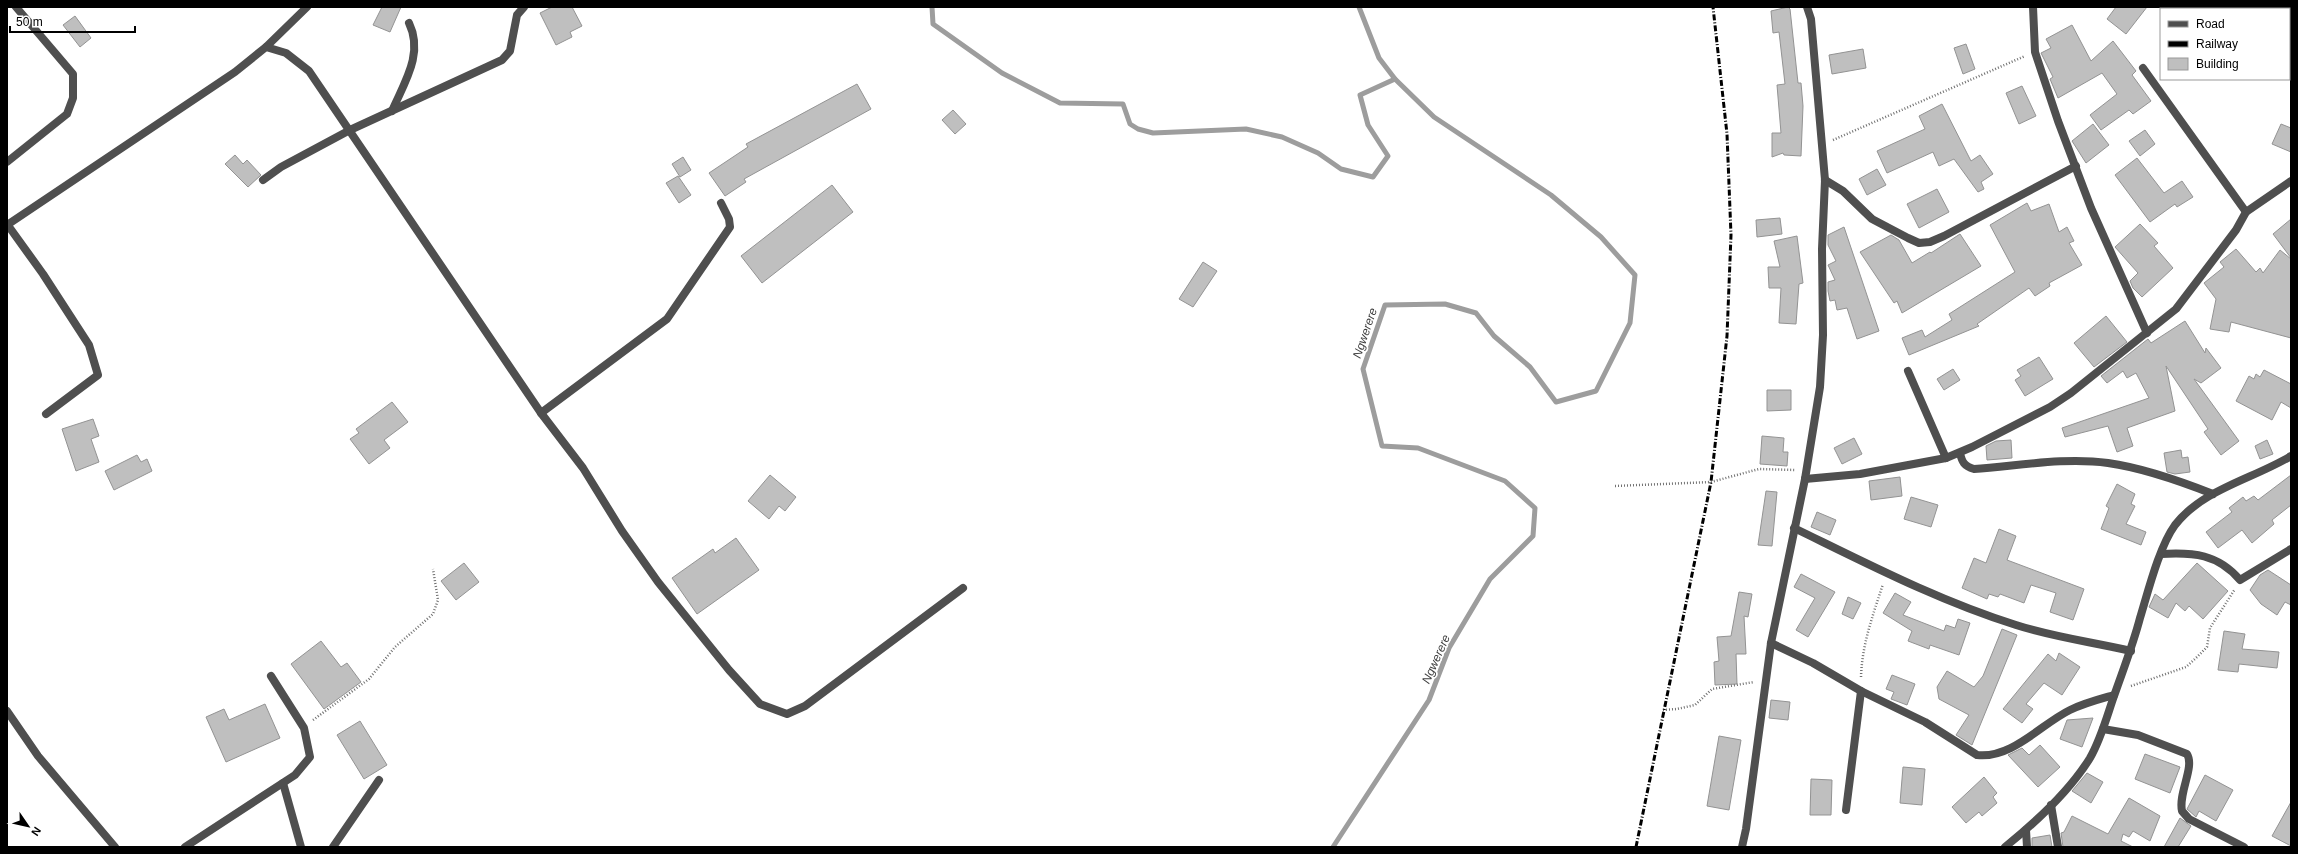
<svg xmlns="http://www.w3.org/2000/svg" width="2298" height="854" viewBox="0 0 2298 854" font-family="Arial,sans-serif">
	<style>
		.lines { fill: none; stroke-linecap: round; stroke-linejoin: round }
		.stream { stroke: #9d9d9d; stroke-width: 5 }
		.building { fill: #bfbfbf; stroke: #939393 }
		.path { stroke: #717171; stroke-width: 2.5; stroke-dasharray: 1 2; stroke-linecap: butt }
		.lane { stroke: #4f4f4f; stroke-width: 8 }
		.street { stroke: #4f4f4f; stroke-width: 8 }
		.rail { stroke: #000; stroke-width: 3; stroke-dasharray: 6 2 1 2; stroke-linecap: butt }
		.labels { text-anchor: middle; stroke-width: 3.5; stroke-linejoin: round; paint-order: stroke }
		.water-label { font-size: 12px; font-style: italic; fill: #3e3e3e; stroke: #fff }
	</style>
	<rect width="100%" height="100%" fill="#fff"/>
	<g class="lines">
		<g class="stream">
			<polyline points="932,7 933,24 1002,73 1060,103 1123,104 1130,124 1138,129 1153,133 1246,129 1282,137 1318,153 1341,169 1373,177 1388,156 1368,125 1360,95 1395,79"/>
			<polyline points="1333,847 1429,700 1449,648 1490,579 1533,536 1535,508 1505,481 1418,448 1382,446 1363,369 1385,305 1445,304 1476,313 1494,336 1530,367 1556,402 1596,391 1630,323 1635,275 1601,237 1551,195 1434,117 1395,79 1379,58 1359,7"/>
		</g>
	</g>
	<g class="building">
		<polygon points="382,7 401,7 390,32 373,25"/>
		<polygon points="552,7 572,7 582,26 570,32 572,37 556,45 540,13"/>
		<polygon points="1788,7 1790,9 1798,83 1801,83 1803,106 1801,156 1784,155 1783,153 1772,157 1772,133 1781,133 1777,85 1785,84 1779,32 1773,33 1771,11"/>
		<polygon points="2116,7 2147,7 2126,34 2107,19"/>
		<polygon points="75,16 91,38 80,47 63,25"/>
		<polygon points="2072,25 2091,61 2113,41 2136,71 2132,75 2151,101 2133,114 2129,110 2101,130 2090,115 2117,94 2102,73 2058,98 2050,79 2053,77 2041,53 2051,48 2046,39"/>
		<polygon points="1966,44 1975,69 1963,74 1954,48"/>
		<polygon points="1863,49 1866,68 1832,74 1829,55"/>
		<polygon points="857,84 871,109 744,179 746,182 725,196 709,173 748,147 746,144"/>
		<polygon points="2022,86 2036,116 2019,124 2006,93"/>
		<polygon points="1942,104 1971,161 1980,155 1993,174 1981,182 1984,189 1978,192 1954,159 1939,166 1933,152 1887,173 1877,151 1925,129 1919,116"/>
		<polygon points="953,110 966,124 955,134 942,120"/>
		<polygon points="2093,124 2109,145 2086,163 2072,141"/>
		<polygon points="2281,124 2291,128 2291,152 2272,144"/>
		<polygon points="2145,130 2155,144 2140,156 2129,141"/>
		<polygon points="235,155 243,164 247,160 261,175 248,187 225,164"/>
		<polygon points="683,157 691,170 680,177 672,164"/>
		<polygon points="2137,158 2164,193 2182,181 2193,197 2177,207 2175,204 2150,222 2115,175"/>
		<polygon points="1877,169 1886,185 1867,195 1859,179"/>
		<polygon points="678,176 691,195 679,203 666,183"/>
		<polygon points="832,185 853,212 762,283 741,256"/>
		<polygon points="1937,189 1949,212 1919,228 1907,204"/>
		<polygon points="2027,203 2031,211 2049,204 2059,232 2067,227 2074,241 2069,243 2082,265 2049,283 2050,286 2035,296 2029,288 1977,324 1979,326 1909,355 1902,338 1922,330 1925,337 1952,320 1949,314 2015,272 1990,225"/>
		<polygon points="1780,218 1782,234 1757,237 1756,220"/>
		<polygon points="2291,219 2291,258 2273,234"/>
		<polygon points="2140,224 2158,243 2154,246 2173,268 2142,297 2133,288 2130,281 2138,273 2115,247"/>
		<polygon points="1844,227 1879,331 1857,339 1847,308 1837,310 1835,300 1830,301 1828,291 1828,282 1835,280 1828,265 1836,261 1828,245 1828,235"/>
		<polygon points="1960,234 1981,266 1902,313 1897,301 1894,303 1860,252 1891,235 1899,240 1912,263 1930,252 1931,253"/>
		<polygon points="1797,236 1803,283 1799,284 1796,324 1779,323 1781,288 1769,288 1768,267 1780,267 1774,241"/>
		<polygon points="2236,249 2256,272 2260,268 2263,273 2280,250 2291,259 2291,338 2231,322 2229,332 2210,329 2216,299 2204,283 2224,267 2220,262"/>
		<polygon points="1203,262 1217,271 1193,307 1179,299"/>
		<polygon points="2106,316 2127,342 2094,367 2074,343"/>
		<polygon points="2185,321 2205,353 2206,348 2221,368 2201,383 2194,379 2239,441 2221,455 2204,432 2208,429 2166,366 2175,411 2127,428 2133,446 2117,452 2108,426 2065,437 2062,428 2149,398 2136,373 2127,378 2123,371 2107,383 2101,376 2148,339 2151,343"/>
		<polygon points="2039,357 2053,379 2025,396 2015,380 2021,376 2017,370"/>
		<polygon points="1953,369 1960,380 1944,390 1937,379"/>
		<polygon points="2264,370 2291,384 2291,408 2281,402 2272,420 2236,401 2249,376 2254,379 2256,374 2260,377"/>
		<polygon points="1767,390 1791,390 1791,410 1767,411"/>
		<polygon points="392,402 408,422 384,440 390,448 369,464 350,439 359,433 356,429"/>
		<polygon points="93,419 99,436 91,439 99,462 76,471 62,429"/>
		<polygon points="1762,436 1784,438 1783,452 1788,452 1787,466 1760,464"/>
		<polygon points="1854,438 1862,454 1842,464 1834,448"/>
		<polygon points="2011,440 2012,458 1987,460 1986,446 1996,441"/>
		<polygon points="2267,440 2273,454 2260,459 2255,446"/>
		<polygon points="2181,450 2182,458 2188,457 2190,472 2175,474 2167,472 2164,453"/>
		<polygon points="137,455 141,462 147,459 152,471 114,490 105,471"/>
		<polygon points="770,475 796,497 785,511 779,506 769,519 748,501"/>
		<polygon points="2291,475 2291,505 2272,520 2274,524 2252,543 2242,530 2218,548 2206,532 2232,512 2229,508 2243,497 2246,501 2254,496 2258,500"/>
		<polygon points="1900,477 1902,496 1871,500 1869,481"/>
		<polygon points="2117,484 2135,494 2131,504 2135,506 2126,524 2146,532 2141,545 2101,529 2109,508 2106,506"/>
		<polygon points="1766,491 1777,492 1772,546 1758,545"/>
		<polygon points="1911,497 1938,505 1931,527 1904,519"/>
		<polygon points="1817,512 1836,520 1830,535 1811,527"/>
		<polygon points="1999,529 2016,536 2007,560 2084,589 2073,620 2050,612 2056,593 2031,585 2024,603 2000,594 1998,597 1989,594 1987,599 1962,588 1974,558 1986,563"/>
		<polygon points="736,538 759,570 697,614 672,578 713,549 715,553"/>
		<polygon points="464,563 479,582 456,600 441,581"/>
		<polygon points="2197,563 2228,591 2203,619 2189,606 2185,611 2176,603 2168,618 2149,607 2155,594 2163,600"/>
		<polygon points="2268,570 2291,585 2291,605 2285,602 2277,615 2261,604 2250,590 2260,575"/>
		<polygon points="1801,574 1835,592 1808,637 1796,630 1815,598 1794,587"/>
		<polygon points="1739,592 1752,594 1748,617 1744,616 1746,654 1736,654 1737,684 1715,685 1714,662 1719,661 1717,637 1731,636"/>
		<polygon points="1895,593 1911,602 1903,615 1944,631 1946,625 1955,628 1958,619 1970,623 1959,655 1930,645 1929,649 1908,641 1912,631 1883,613"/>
		<polygon points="1848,597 1861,603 1853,619 1842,614"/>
		<polygon points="2002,629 2017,635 1972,745 1956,735 1969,715 1939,699 1937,687 1947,671 1974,687 1983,676"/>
		<polygon points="2224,631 2245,634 2242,649 2279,652 2277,668 2239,664 2238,672 2218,670"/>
		<polygon points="321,641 341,667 347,663 361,682 324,709 291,664"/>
		<polygon points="2059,653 2080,667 2062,695 2044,683 2026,704 2033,709 2022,723 2003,709 2048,654 2056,661"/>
		<polygon points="1892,675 1915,684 1907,705 1891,699 1894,692 1886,689"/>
		<polygon points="1771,700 1790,702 1788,720 1769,718"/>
		<polygon points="265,704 280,738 226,762 206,717 224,709 229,720"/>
		<polygon points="2093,718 2082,747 2060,739 2067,720"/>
		<polygon points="360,721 387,765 364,779 337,735"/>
		<polygon points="1719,736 1741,740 1729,810 1707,806"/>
		<polygon points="2040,745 2060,767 2038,787 2008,755 2022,748 2029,755"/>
		<polygon points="2145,754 2180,767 2170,793 2135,779"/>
		<polygon points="1903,767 1925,769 1922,805 1900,803"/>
		<polygon points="2087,773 2103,782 2091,803 2072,791"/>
		<polygon points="2205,775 2233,790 2216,821 2199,811 2196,817 2187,809"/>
		<polygon points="1984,777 1997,793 1993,797 1997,803 1982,816 1979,812 1966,823 1952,807"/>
		<polygon points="1811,779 1832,780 1831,815 1810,815"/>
		<polygon points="2129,798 2160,816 2150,841 2133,831 2129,837 2123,834 2121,841 2133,847 2063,847 2061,833 2064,832 2072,816 2108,834"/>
		<polygon points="2291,802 2291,846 2272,836"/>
		<polygon points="2180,818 2191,826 2178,847 2164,847"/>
		<polygon points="2050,835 2052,847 2032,847 2032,838"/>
	</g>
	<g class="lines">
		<g class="path">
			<polyline points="1833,140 2025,56"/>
			<polyline points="1615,486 1711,482 1759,469 1795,470"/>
			<path d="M1861,677C1862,644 1873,615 1883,584"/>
			<polyline points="2131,686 2186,667 2197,657 2207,647 2210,628 2235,589"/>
			<polyline points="1663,710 1677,709 1695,705 1712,689 1754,682"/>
			<polyline points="313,720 369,679 395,647 433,614 438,600 433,569"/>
		</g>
		<g class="lane">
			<path d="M392,111C404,83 424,54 409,23"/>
			<polyline points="7,162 67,114 73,98 73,74 16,7"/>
			<polyline points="263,180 281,167 350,130 502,60 510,51 517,15 524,7"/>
			<polyline points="7,224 43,274 89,345 98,375 46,414"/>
			<polyline points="541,413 667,319 730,227 729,219 721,203"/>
			<polyline points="333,847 379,780"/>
		</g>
		<g class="street">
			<polyline points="2033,7 2035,52 2058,121 2091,208 2147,333"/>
			<polyline points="266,47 307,7"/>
			<polyline points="2143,68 2246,212"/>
			<polyline points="1825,180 1843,191 1872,219 1908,238 1919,243 1930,242 1944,236 2076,166"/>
			<polyline points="7,225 235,72 266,47 286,53 309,71 541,413 583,468 622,531 658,582 729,670 760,704 787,714 805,706 963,588"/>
			<polyline points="1908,371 1946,458"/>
			<path d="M1960,453C1962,462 1964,466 1974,469C2018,466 2064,457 2108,463C2144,468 2180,481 2213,494"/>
			<polyline points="1805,479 1860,474 1946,458 1972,447 2050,407 2071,393 2176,309 2236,230 2246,212 2291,181"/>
			<path d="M1794,528C1866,563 1939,601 2016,625C2053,637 2092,642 2131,651"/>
			<path d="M2161,554C2193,552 2218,554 2240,580L2291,549"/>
			<path d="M1771,643L1813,663L1861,691L1925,722L1977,755C2012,759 2041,724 2070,710C2084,703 2100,699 2114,695"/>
			<polyline points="7,711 38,756 115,847"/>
			<path d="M2103,729L2138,735L2187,754C2195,767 2178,793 2182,811L2189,819L2244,847"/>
			<polyline points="283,783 301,847"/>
			<polyline points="2051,805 2058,847"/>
			<polyline points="1846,810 1861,691"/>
			<polyline points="2026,830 2027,847"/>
			<polyline points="185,847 295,775 310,757 304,728 271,676"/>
			<polyline points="1742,847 1746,829 1771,643 1805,479 1820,387 1823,335 1822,249 1825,180 1811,19 1807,7"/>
			<path d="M2005,847C2036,822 2069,792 2090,758C2101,739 2107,716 2114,696C2123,670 2133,645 2140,618C2148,592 2159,547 2175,525C2203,489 2253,479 2291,456"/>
		</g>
		<polyline class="rail" points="1636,847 1711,482 1727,336 1731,235 1727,134 1713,7"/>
	</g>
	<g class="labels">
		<g class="water-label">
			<text transform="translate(1365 333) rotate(-71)" y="4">Ngwerere</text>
			<text transform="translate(1436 659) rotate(-66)" y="4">Ngwerere</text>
		</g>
	</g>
	<rect width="2298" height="854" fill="none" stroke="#000000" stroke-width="16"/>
	<rect x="2160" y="8" width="130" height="72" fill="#ffffff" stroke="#999999"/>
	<rect x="2168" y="21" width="20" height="6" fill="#4f4f4f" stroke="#999999"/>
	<text x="2196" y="28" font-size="12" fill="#000000">Road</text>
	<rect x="2168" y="41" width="20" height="6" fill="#000000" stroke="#999999"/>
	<text x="2196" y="48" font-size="12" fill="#000000">Railway</text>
	<rect x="2168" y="58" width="20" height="12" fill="#bfbfbf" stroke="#999999"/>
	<text x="2196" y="68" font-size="12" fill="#000000">Building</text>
	<g transform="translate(28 826) rotate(124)" stroke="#ffffff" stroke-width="3" paint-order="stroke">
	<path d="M0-3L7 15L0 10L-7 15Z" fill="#000000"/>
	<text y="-6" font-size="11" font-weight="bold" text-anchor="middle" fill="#000000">N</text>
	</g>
	<path d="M10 26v6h125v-6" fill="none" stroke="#000000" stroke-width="2"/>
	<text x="16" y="26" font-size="12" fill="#000000" stroke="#ffffff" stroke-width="3" paint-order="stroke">50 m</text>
</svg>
